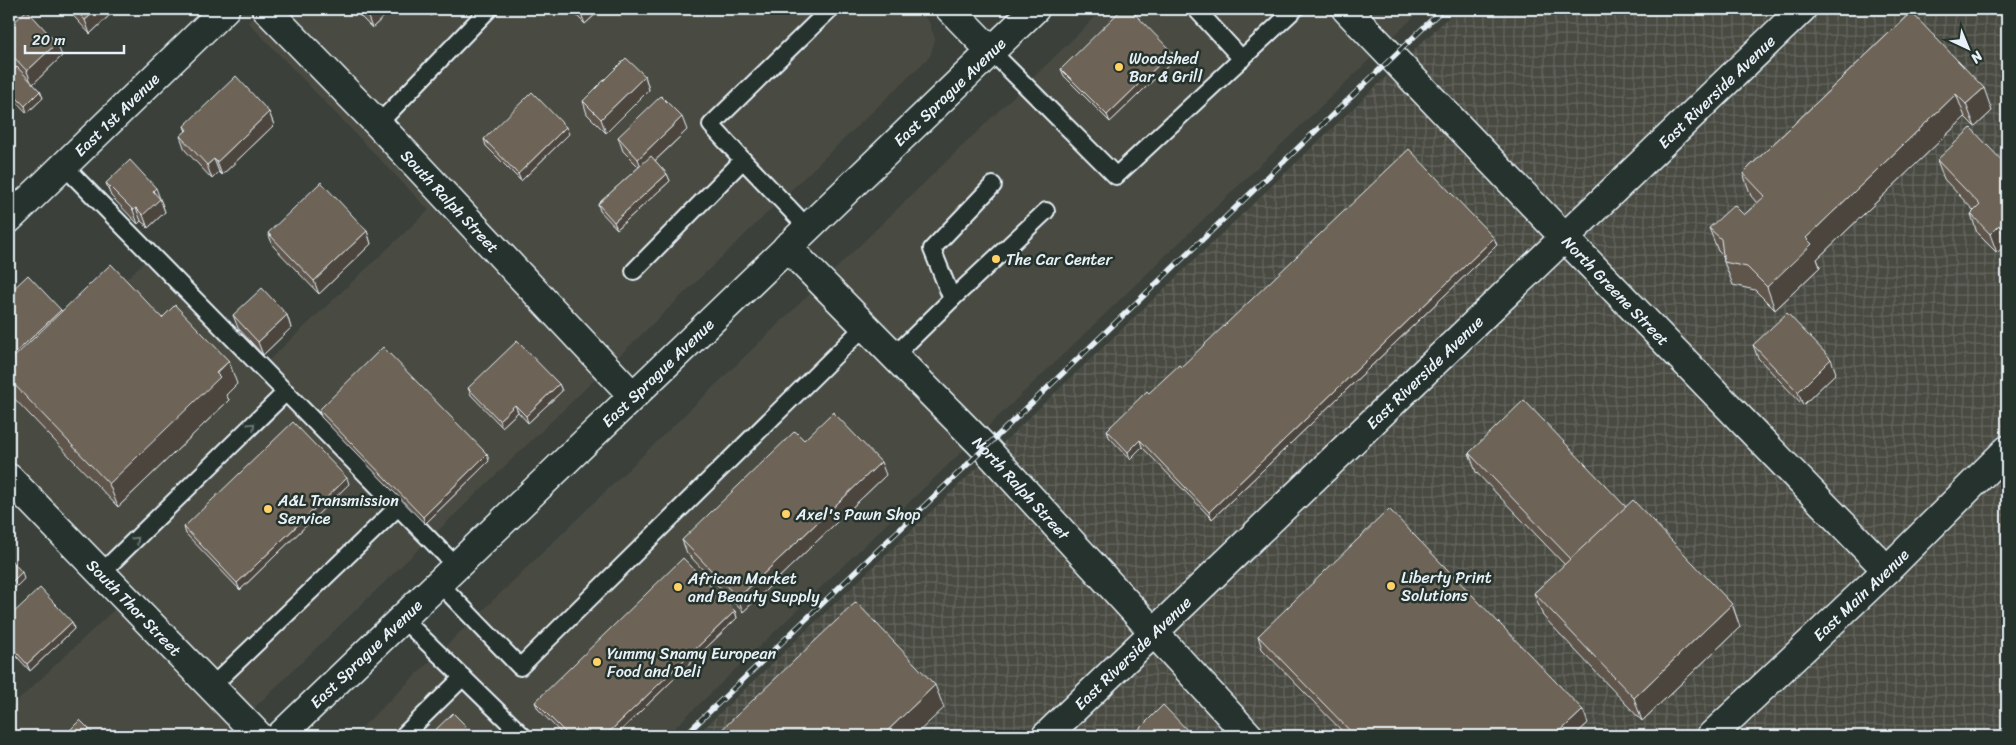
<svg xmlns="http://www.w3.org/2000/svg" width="2016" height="745" viewBox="0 0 2016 745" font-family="Sriracha,sans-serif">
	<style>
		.built { fill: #4a4b43 }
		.industrial { fill: url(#industrial-grid) }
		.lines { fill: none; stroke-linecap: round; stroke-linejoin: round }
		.service-casing { stroke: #e8f1f8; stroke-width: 20 }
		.minor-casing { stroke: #e8f1f8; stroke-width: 31 }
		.primary-casing { stroke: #e8f1f8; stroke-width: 31 }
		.service { stroke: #26332d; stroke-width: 16 }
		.minor { stroke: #26332d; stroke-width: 28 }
		.primary { stroke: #26332d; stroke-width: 28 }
		.rail-casing { stroke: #e8f1f8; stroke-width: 5.5 }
		.rail { stroke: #26332d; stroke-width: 4; stroke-dasharray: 11; stroke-linecap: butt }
		.wall { fill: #5e554b; stroke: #e8f1f8 }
		.shaded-wall { fill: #4c453d; stroke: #e8f1f8 }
		.building { fill: #6d6357; stroke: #e8f1f8 }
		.oneway { stroke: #6a7674 }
		.poi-dot { fill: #ffd166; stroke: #26332d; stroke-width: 2 }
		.labels { text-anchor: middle; stroke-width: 5; stroke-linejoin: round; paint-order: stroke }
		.poi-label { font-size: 16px; fill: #e8f1f8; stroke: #26332d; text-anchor: start }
		.street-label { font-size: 16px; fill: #e8f1f8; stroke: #26332d }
	</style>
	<defs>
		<pattern id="industrial-grid" width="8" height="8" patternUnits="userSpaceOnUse" patternTransform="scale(1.25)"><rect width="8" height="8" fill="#4a4b43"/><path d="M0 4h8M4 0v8" fill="none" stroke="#64655f"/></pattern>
	</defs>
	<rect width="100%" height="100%" fill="#3b413a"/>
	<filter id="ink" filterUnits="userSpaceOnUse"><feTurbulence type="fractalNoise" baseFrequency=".02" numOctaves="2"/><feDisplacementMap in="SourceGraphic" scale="10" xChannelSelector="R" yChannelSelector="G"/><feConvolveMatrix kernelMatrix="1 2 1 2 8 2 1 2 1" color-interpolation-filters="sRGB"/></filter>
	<g filter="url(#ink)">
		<g class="built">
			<polygon points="262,9 917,9 929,22 935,39 930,56 225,736 9,736 9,709 117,607 9,493 9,390 158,249 267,362 429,210 248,22"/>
			<polygon points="1104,9 1422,9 666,736 353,736"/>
		</g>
		<polygon class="industrial" points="1457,9 2007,9 2007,736 696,736"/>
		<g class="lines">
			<g class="service-casing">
				<g id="service">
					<polyline points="1196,9 1242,59"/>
					<polyline points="991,51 1116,176 1295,9"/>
					<polyline points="378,124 489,9"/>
					<polyline points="743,160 711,125 830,9"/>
					<polyline points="64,166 456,566"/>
					<polyline points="634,271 743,160 807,227"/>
					<polyline points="952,299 1046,211"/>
					<polyline points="894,356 952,299 932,249 993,185"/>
					<polyline points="101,573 286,392"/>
					<polyline points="439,583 520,667 866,325"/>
					<polyline points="402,618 523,736"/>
					<polyline points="211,687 398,507"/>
					<polyline points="403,736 463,677"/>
				</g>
			</g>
			<g class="minor-casing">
				<g id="minor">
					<path id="s1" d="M266,9L378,124L633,396"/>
					<polyline points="950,9 991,51"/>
					<path id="s2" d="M1346,9L1565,238L1887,570"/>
					<path id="s3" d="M9,219L225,9"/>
					<path id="s4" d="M787,247L985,448L1249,736"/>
					<path id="s5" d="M9,478L259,736"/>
					<path id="s6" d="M1046,736L1802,9"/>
					<path id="s7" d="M1711,736L1887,570L2007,450"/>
				</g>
			</g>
			<g class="primary-casing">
				<g id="primary">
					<path id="s8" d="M280,736L1035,9"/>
				</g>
			</g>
			<use href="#service" class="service"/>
			<use href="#minor" class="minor"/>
			<use href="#primary" class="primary"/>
			<g class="rail-casing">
				<polyline id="rail" points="684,736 1443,9"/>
			</g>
			<use href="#rail" class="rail"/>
		</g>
		<g class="wall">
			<polygon points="67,9 116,9 90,34"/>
			<polygon points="353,9 392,9 372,28"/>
			<polygon points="424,9 438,9 431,16"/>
			<polygon points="570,9 601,9 585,24"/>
			<polygon points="1911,12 1992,111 1975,127 1965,117 1817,259 1820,267 1775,310 1755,290 1733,285 1724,262 1723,256 1718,251 1709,228 1744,215 1757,203 1751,196 1743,173"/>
			<polygon points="9,27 62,56 33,84 40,91 43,98 27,113 9,94 9,65 14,70 16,68 9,60"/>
			<polygon points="1175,59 1110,122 1064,76 1061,69"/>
			<polygon points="645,76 649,90 606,133 587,114 583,101"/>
			<polygon points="269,112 274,125 222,175 219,172 212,179 185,150 180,136 186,132 184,126"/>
			<polygon points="687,130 655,161 667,174 670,181 617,229 600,211 598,204 639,167 623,151 618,137"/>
			<polygon points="569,134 521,181 486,146 484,139"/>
			<polygon points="1937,160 2007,166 2007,245 2006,244 1997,253 1977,233 1971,214 1974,211 1944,179"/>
			<polygon points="106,183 161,201 165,212 148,228 141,221 138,224 111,196"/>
			<polygon points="367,231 371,244 319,294 273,246 268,233"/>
			<polygon points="1497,245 1212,519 1142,447 1130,459 1109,437 1107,430 1181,367"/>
			<polygon points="9,293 61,310 61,311 162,318 237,384 226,395 229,400 118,507 9,393"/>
			<polygon points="233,315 287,315 291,328 263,355 238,328"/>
			<polygon points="1753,345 1836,373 1803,405 1758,358"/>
			<polygon points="559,384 562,391 528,423 518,412 502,427 471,395 468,388"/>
			<polygon points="319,410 489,461 425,524 321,417"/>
			<polygon points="804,440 886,475 743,612 687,553 682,540"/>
			<polygon points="1469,453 1626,507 1732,604 1740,627 1642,721 1543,616 1534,593 1565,565 1476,472"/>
			<polygon points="349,484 240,590 186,534 184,527"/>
			<polygon points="735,611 737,618 615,736 564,736 538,709 535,702"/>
			<polygon points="9,617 72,622 74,629 30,671 9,648"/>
			<polygon points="1258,636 1588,723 1574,736 1347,736 1262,649"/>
		</g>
		<g class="shaded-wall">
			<polygon points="98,9 116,9 90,34 85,20"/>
			<polygon points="365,9 392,9 372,28"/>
			<polygon points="428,9 438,9 431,16"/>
			<polygon points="583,9 601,9 585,24 580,11"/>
			<polygon points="57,43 62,56 32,85 27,71"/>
			<polygon points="1172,52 1175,59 1110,122 1107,115"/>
			<polygon points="645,76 649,90 606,133 601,119"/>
			<polygon points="1984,88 1992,111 1975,127 1966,104"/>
			<polygon points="40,91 43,98 27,113 25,106"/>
			<polygon points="1956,94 1965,117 1817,259 1820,267 1775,310 1767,287 1806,238"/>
			<polygon points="269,112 274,125 222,175 217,162"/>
			<polygon points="682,117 687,130 643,172 638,159"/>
			<polygon points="566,127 569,134 521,181 518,174"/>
			<polygon points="214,159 219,172 212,179 207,165"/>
			<polygon points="667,174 670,181 617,229 614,222"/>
			<polygon points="156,188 165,212 148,228 143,215 153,191"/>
			<polygon points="136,208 141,221 138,224 133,210"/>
			<polygon points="1999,225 2006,244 1997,253 1990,234"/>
			<polygon points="367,231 371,244 319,294 314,281"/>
			<polygon points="1494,238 1497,245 1212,519 1209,512"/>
			<polygon points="61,310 66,324 9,366 9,359"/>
			<polygon points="287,315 291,328 263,355 258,342"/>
			<polygon points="1831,359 1836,373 1803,405 1798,392"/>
			<polygon points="229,361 237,384 226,395 229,400 118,507 109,484"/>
			<polygon points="559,384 562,391 528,423 526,416"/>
			<polygon points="515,405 518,412 502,427 499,420"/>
			<polygon points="1140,440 1142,447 1130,459 1128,452"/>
			<polygon points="487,454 489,461 425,524 423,517"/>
			<polygon points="881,462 886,475 743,612 738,598"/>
			<polygon points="347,478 349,484 240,590 237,583"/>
			<polygon points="22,572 24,579 9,594 9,585"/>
			<polygon points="1732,604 1740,627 1642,721 1634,698"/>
			<polygon points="735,611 737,618 615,736 605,736"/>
			<polygon points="72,622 74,629 30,671 27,664"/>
			<polygon points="935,685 944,708 914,736 882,736"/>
			<polygon points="1583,710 1588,723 1574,736 1555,736"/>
		</g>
		<g class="building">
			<polygon points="74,9 98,9 85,20"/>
			<polygon points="1122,9 1130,9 1172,52 1107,115 1061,69"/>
			<polygon points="27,10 57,43 27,71 9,52 9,27"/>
			<polygon points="1911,12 1984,88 1966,104 1956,94 1806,238 1812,244 1767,287 1747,267 1724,262 1721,239 1709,228 1734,205 1744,215 1765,196 1743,173"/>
			<polygon points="626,58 645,76 601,119 583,101"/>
			<polygon points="9,65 14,70 17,67 40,91 25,106 9,90"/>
			<polygon points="236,76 269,112 217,162 214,159 207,165 180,136 187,130 184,126"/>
			<polygon points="532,92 566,127 518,174 484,139"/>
			<polygon points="661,96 682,117 638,159 618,137"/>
			<polygon points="1971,128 2007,166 2007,233 1999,225 1990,234 1971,214 1980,205 1937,160"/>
			<polygon points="1409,149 1494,238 1209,512 1140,440 1128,452 1107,430 1147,391 1149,393 1179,365 1181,367"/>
			<polygon points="651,156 667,174 614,222 598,204"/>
			<polygon points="130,160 156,188 153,191 160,199 143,215 136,208 133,210 106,183"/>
			<polygon points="321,182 367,231 314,281 268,233"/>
			<polygon points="111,264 162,318 175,305 229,361 216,373 220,377 109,484 9,379 9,362"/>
			<polygon points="28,275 61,310 9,359 9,293"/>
			<polygon points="262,288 287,315 258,342 233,315"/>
			<polygon points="1787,313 1831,359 1798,392 1753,345"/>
			<polygon points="517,341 559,384 526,416 515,405 499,420 468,388"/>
			<polygon points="383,347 487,454 423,517 319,410"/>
			<polygon points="1524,400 1626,507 1571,559 1469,453"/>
			<polygon points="833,412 881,462 738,598 682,540 795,431 804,440"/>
			<polygon points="293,422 347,478 237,583 184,527"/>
			<polygon points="1633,500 1732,604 1634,698 1534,593"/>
			<polygon points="1389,509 1583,710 1555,736 1355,736 1258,636"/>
			<polygon points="9,558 22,572 9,585"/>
			<polygon points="683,558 735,611 605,736 569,736 535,702"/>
			<polygon points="40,588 72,622 27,664 9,644 9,617"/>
			<polygon points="856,602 935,685 882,736 715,736"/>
			<polygon points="1163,705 1193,736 1132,736"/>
			<polygon points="453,713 476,736 429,736"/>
			<polygon points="80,720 96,736 64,736"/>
		</g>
		<defs><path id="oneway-chevron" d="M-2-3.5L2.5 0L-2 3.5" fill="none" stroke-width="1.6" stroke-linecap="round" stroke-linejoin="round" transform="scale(1.25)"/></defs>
		<g class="oneway">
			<use href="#oneway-chevron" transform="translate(252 426) rotate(-44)"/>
			<use href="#oneway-chevron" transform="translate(136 540) rotate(-44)"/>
		</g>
	</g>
	<g class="poi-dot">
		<circle cx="1119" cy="67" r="5"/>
		<circle cx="996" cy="259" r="5"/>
		<circle cx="268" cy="509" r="5"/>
		<circle cx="786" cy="514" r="5"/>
		<circle cx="1391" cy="586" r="5"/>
		<circle cx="678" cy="587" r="5"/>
		<circle cx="597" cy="662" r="5"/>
	</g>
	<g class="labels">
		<g class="poi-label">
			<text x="1129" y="64">Woodshed<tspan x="1129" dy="18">Bar &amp; Grill</tspan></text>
			<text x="1006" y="265">The Car Center</text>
			<text x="278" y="506">A&amp;L Transmission<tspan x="278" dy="18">Service</tspan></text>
			<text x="796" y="520">Axel's Pawn Shop</text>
			<text x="1401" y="583">Liberty Print<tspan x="1401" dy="18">Solutions</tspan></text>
			<text x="688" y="584">African Market<tspan x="688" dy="18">and Beauty Supply</tspan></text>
			<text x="607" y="659">Yummy Snamy European<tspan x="607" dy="18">Food and Deli</tspan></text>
		</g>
		<g class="street-label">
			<text dy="6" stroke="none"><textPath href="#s8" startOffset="929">East Sprague Avenue</textPath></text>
			<text dy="6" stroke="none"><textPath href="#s6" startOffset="930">East Riverside Avenue</textPath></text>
			<text dy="6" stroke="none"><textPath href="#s3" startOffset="150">East 1st Avenue</textPath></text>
			<text dy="6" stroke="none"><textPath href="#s1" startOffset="266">South Ralph Street</textPath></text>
			<text dy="6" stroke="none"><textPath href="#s2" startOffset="390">North Greene Street</textPath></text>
			<text dy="6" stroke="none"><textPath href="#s8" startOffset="524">East Sprague Avenue</textPath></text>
			<text dy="6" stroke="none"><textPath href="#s6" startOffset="525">East Riverside Avenue</textPath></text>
			<text dy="6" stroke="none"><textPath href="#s4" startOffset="336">North Ralph Street</textPath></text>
			<text dy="6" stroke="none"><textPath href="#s7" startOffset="206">East Main Avenue</textPath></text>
			<text dy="6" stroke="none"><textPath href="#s5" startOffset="180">South Thor Street</textPath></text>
			<text dy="6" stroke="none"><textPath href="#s8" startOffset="119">East Sprague Avenue</textPath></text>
			<text dy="6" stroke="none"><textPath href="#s6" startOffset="120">East Riverside Avenue</textPath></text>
		</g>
	</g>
	<rect width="2016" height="745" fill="none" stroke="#26332d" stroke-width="30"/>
	<rect x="15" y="15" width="1986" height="715" fill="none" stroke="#e8f1f8" stroke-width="2" filter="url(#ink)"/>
	<g transform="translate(1968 48) rotate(136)" stroke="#26332d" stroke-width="4" paint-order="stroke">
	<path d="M0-4L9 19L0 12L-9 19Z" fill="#e8f1f8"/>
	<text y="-8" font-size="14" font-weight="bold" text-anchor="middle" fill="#e8f1f8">N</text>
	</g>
	<path d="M25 45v8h99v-8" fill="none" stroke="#e8f1f8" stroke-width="2.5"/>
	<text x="32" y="45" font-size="15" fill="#e8f1f8" stroke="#26332d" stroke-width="4" paint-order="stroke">20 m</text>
</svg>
